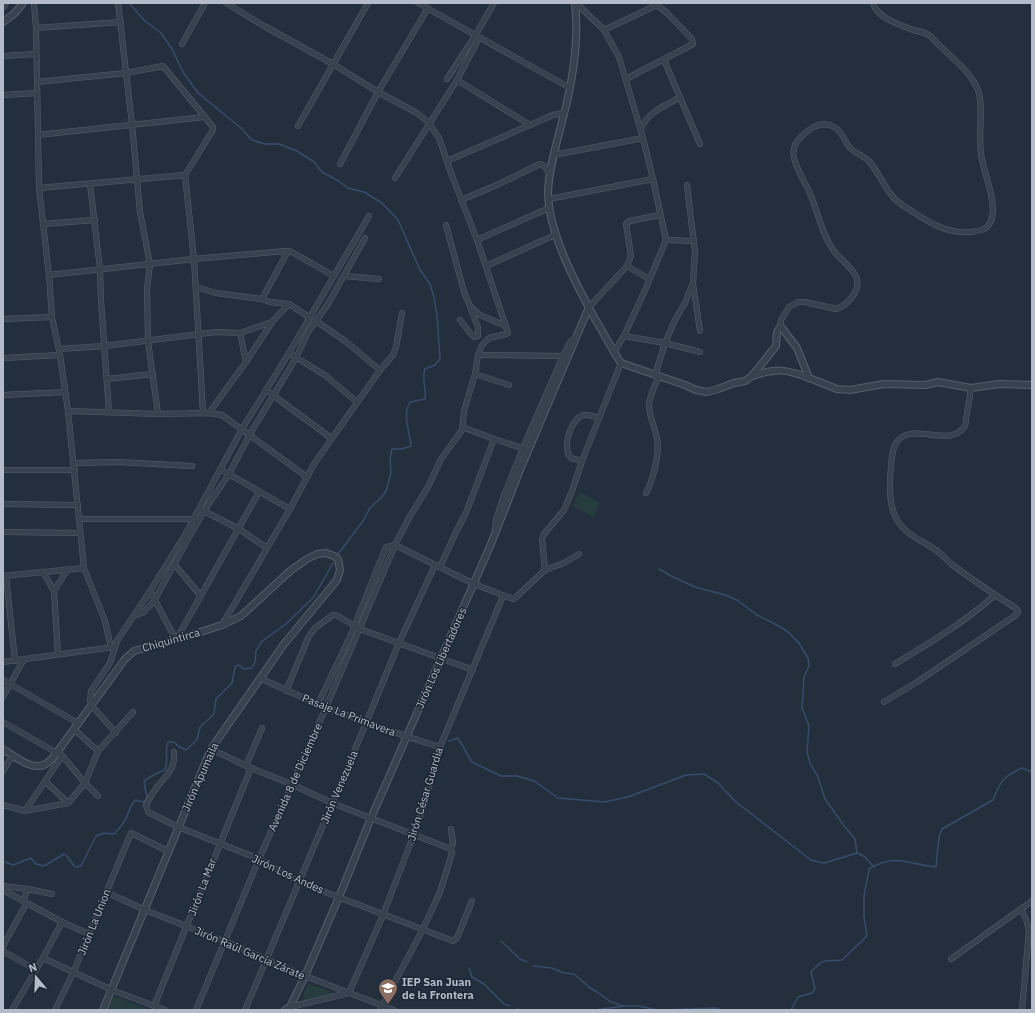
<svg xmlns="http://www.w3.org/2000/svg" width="1035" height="1013" viewBox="0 0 1035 1013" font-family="'IBM Plex Sans',sans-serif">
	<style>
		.green { fill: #263c3f }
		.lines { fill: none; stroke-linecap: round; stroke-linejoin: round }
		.stream { stroke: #394c67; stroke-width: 1.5 }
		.minor-casing { stroke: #565f6c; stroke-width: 6 }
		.tertiary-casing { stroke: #565f6c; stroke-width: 8 }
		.minor { stroke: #38414e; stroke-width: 5 }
		.tertiary { stroke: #38414e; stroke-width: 6 }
		.labels { text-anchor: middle; stroke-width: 3; stroke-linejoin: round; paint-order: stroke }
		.street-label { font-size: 11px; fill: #b4bcc9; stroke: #1d2633 }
		.poi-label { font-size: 11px; font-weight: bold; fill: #b4bcc9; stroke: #1d2633; text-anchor: start }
	</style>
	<rect width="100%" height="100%" fill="#242f3e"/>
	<g class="green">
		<polygon points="580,492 600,503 593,517 573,506"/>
		<polygon points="310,984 332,992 333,995 304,1003 303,997 307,985"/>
		<polygon points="114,996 150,1010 107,1010"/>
	</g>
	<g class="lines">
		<g class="stream">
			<path d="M129,3L144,20L161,33L172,49L183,72L198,93L241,128L252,140L265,144H279L297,151L314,162L322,172L337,180L348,188L364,192L382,203L398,220L420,270L430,284L434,297L437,316L440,359L435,365L425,369C421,381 427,386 425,399L410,402C402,416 410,431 411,446L401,449H392L390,458L391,473L386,491L381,498L370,508L363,521L338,554"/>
			<polyline points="659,569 671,576 695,587 725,595 737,600 757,615 775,624 787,631 799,643 808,658 809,666 804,677 802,708 809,726 807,752 810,763 818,777 825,799 845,827 855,839 857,853"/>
			<polyline points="449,741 458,738 472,762 501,776 517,776 534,781 558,798 604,802 628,797 686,775 704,774 718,783 736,802 811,860 824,863 857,853 865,857 873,866"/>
			<path d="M3,861L13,865L31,858L36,864L44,866L64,854L67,856L75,867L81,866L96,836L104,833L114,834C119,829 123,825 126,818C130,811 129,807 135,800L144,802L147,798L144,781L155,774L165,770C169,759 164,754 168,742H174L178,746L186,750L197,740L200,727L214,714L216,699L232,683L235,667L239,665L244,669L252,668L255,662L256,651L261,642L286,624L313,598L333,563"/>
			<polyline points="501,941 520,959 527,962"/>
			<polyline points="534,966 552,968 564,973 574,974 589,987 597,992 611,1002 624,1006"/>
			<polyline points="469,968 472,977 484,984 504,1004 510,1006"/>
			<polyline points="517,1009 519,1010"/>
			<polyline points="595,1010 624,1006 638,1006 658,1010"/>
			<polyline points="660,1010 716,1008 721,1010"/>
			<path d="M791,1010L798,997L812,993L815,989L811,972C825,957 823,962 842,960L867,936L864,917V896L869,869C896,852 909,865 936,867L939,837L942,829L993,800C1001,780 1003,777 1022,768L1032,772"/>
		</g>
		<g class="minor-casing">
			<g id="minor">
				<polyline points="34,3 36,28 39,188 49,275 52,317 60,355 68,411 84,568 105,621 111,648"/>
				<polyline points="118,3 132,124 140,212 150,264 147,289 148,341 158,414"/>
				<polyline points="418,3 570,88"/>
				<polyline points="576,3 604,30 619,57 643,138 653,179 666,240 646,288 624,336 614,352"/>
				<polyline points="3,8 6,3"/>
				<polyline points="36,28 121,22"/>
				<polyline points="604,30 657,5"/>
				<polyline points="182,44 205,3"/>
				<polyline points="3,56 36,54"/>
				<polyline points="664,60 700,144"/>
				<polyline points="447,79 475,36 494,3"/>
				<polyline points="626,79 693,44 692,39 667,13 654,3"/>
				<polyline points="457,80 530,125"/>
				<polyline points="37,82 126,73 163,66 213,127 213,130 185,175 194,259 203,413"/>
				<polyline points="3,95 37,93"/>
				<polyline points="298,126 368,3"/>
				<path d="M641,129C648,111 664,107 680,97"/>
				<polyline points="38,135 204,117"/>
				<polyline points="554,155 643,138"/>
				<polyline points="447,161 553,115 564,113"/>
				<polyline points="340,164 378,92 428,8"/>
				<polyline points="395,178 457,80 479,38"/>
				<polyline points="90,184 100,269 101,301 109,412"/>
				<polyline points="39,188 185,175"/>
				<polyline points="549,199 653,179"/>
				<polyline points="461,200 497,185 540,164 543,165 550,174"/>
				<polyline points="43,224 95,220"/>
				<polyline points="446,225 464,292 470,306 480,315 506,326"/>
				<polyline points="477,240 549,208"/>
				<polyline points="666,240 694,241"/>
				<polyline points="288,251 262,299 270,302 289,304 309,317"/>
				<polyline points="486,266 557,234"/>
				<polyline points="627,266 631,256 626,224 630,221 660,215"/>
				<polyline points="49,275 194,259 285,251 290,251 334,276"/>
				<polyline points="344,276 379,279"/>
				<polyline points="693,284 700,331"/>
				<polyline points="196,287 216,293 262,299"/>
				<polyline points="589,307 627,266 649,279"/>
				<polyline points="3,319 52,317"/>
				<polyline points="460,320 471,334 475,337 478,336 478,327 470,307"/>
				<polyline points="313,322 316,321 328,304 365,238"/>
				<path d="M780,327L781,320L789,307L798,302H805L836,309C847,306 860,291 857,279C853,267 841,261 834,251C821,233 818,211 809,191C804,181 797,170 794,158C792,149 795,142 802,136C811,127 822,120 834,127C843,132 844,142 851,149C857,154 864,156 869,161C878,172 884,186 893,197C897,202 903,205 907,208C927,221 945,234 970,232C980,231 989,230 992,218C996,198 984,175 981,154C978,135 984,106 978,90C971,72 953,59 940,46C936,43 932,36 927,34C923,32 918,31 913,30C899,24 878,19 873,3"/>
				<polyline points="240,333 246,362"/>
				<polyline points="624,336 665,343 675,320 685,303 693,283 695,252 687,185"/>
				<polyline points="59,349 104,346 216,332 240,333 272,322"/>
				<polyline points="289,353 326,376 357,402"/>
				<polyline points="478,355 565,356"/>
				<polyline points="3,358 60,355"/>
				<polyline points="475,374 509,385"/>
				<polyline points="655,375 665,343 700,352"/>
				<polyline points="107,379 153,374"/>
				<polyline points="266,390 331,438"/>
				<polyline points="3,395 65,392"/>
				<polyline points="68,411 158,414 209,413 222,415 307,477"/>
				<polyline points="209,413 246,362 272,322 289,304"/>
				<polyline points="462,427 494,439 525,449"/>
				<path d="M582,461L571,458C570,456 568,455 568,453C564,441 573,414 587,415C591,415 595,417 599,418"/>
				<polyline points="74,463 118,462 192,466"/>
				<polyline points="220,469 290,509"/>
				<polyline points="3,470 75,470"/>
				<path d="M646,493C653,480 660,453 657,439C655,427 649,417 649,405C650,395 655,385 659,376"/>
				<polyline points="3,504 78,505"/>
				<polyline points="202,510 239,529 267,548"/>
				<polyline points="79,519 194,519"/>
				<polyline points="495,529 496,520 503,498 523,448 563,356 571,341 576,337"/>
				<polyline points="3,532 80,533"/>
				<polyline points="188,539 204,511 229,474 250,434 296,358 308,332 316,321 345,341 380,370"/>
				<polyline points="175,565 200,595"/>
				<polyline points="440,567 456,532 466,513 494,439"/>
				<polyline points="545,570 542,540 544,534 564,510 572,491 582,461 621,363"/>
				<polyline points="43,572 54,591 58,654"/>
				<polyline points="3,576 84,568"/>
				<polyline points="6,576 15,661"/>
				<polyline points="54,591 67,570"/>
				<polyline points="150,591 176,640"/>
				<polyline points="134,616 144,612 154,601 188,539 186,537"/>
				<polyline points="222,625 290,509 314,464 380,370 393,355 396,347 402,313"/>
				<polyline points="176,640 259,492"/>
				<polyline points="3,662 114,647"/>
				<path d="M895,664C929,643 965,622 995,595"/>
				<path d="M260,678C318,706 378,728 440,747"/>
				<polyline points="3,680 78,723"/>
				<polyline points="286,691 309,636 315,628 333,615 336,615 360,629 473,670"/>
				<polyline points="3,697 24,659"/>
				<path d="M884,702L917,682L1016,615L1018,612L1017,609C995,595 974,581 954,566C947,561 942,554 936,550C923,541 908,536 899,523C888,508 889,485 891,467C892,457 892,443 902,437C921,426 951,447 965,426L971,388"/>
				<polyline points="318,704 349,639 386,547 395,545 474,584 513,599 515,598 545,570 564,563 579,554"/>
				<polyline points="3,722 57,753"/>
				<polyline points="74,729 98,751"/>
				<polyline points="116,733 92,706 90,700 91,691 110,663 117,641 150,591 185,535 242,429 289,353 369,216"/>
				<polyline points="211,749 251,768 291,784 332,803 451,849 452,853 440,892 423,929 380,1010"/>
				<path d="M174,752C175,770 168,773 158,786C153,792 149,799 146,805L148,812L178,827L259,859L299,882L453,941L457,938L472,901"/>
				<polyline points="60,753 85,783 98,796"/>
				<polyline points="246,766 262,728"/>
				<polyline points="3,771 13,755"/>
				<polyline points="45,781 68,803"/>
				<polyline points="3,805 25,811 68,803 85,783 98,751 133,712"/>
				<polyline points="25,811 62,756"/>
				<polyline points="451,829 453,843 451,849"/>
				<polyline points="3,886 28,889"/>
				<polyline points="3,890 62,922 89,934"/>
				<polyline points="106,892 145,910 224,941 305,976 394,1010"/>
				<polyline points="23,901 28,889 52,894"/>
				<polyline points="1021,909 1026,919 1029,930 1022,1010"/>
				<polyline points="3,946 26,904"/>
				<polyline points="3,951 36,970"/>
				<polyline points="43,958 112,990 165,1010"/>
				<polyline points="951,959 1032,901"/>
				<polyline points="154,1006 251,768"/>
				<polyline points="290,1007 349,993 383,915 414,834 425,802 440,747 503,596"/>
				<polyline points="12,1010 43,958 62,922"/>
				<polyline points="55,1010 73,973 131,833 168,851"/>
				<polyline points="196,1010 259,859 326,707 395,545 410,516 428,487 441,459 462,430 464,411 475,374 478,355 482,345 489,338 506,334 508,333 477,240 451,173 439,138 429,123 417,113 378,92 333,64 264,26 226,3"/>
				<polyline points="245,1010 366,723 399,643 435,565"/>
			</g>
		</g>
		<g class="tertiary-casing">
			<g id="tertiary">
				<path d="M575,3C579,40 573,79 564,114C558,139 549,166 548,192C548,232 576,284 595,319C604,334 612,349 621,363L685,385L696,390L707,392L718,389L734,383L745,381L752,376L776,346L777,332L780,327L782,328L797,348L809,378L837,389L850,390L884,384L926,385L938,382L971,388L999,384L1032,385"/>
				<polyline points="3,22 15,13 23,3"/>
				<path d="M752,376C776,368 786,369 809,378"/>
				<path d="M3,749C14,756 34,773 47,763C52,760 55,755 58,751L125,659L134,651L176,640L222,625L241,616L290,571L307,559L317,554L326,553L334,556L338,559L340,570L337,580L284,644L211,749L103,1010"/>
				<polyline points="285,1010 290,1007 305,976 339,897 371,818 491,544 520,470 589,307"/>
			</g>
		</g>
		<use href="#minor" class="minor"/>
		<use href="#tertiary" class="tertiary"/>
	</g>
	<defs>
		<g id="university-pin" transform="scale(1)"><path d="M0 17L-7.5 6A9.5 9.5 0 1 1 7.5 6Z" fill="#8d6e63" stroke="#1d2633"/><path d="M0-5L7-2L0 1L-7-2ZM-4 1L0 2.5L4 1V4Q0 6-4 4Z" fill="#fff"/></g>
	</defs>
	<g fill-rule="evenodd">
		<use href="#university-pin" x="388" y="988"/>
	</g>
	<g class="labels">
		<g class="street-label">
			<text transform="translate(171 640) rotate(-16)" y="4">Chiquintirca</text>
			<text transform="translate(441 658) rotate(-66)" y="4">Jirón Los Libertadores</text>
			<text transform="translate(349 715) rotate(21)" y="4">Pasaje La Primavera</text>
			<text transform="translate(200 777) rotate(-66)" y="4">Jirón Apumaila</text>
			<text transform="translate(295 777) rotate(-66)" y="4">Avenida 8 de Diciembre</text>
			<text transform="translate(339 787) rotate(-67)" y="4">Jirón Venezuela</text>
			<text transform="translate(425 794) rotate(-73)" y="4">Jirón César Guardia</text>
			<text transform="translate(288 874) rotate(25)" y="4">Jirón Los Andes</text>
			<text transform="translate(202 887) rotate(-69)" y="4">Jirón La Mar</text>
			<text transform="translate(94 922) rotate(-68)" y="4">Jirón La Union</text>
			<text transform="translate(250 953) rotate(23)" y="4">Jirón Raúl García Zárate</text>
		</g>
		<g class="poi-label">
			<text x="402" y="986">IEP San Juan<tspan x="402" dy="13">de la Frontera</tspan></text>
		</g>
	</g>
	<rect width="1035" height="1013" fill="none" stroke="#b4bcc9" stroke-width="8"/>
	<g transform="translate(36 977) rotate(341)" stroke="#1d2633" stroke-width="3" paint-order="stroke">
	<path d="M0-3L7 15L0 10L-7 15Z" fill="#b4bcc9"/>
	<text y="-6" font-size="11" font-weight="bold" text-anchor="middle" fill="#b4bcc9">N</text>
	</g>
</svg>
